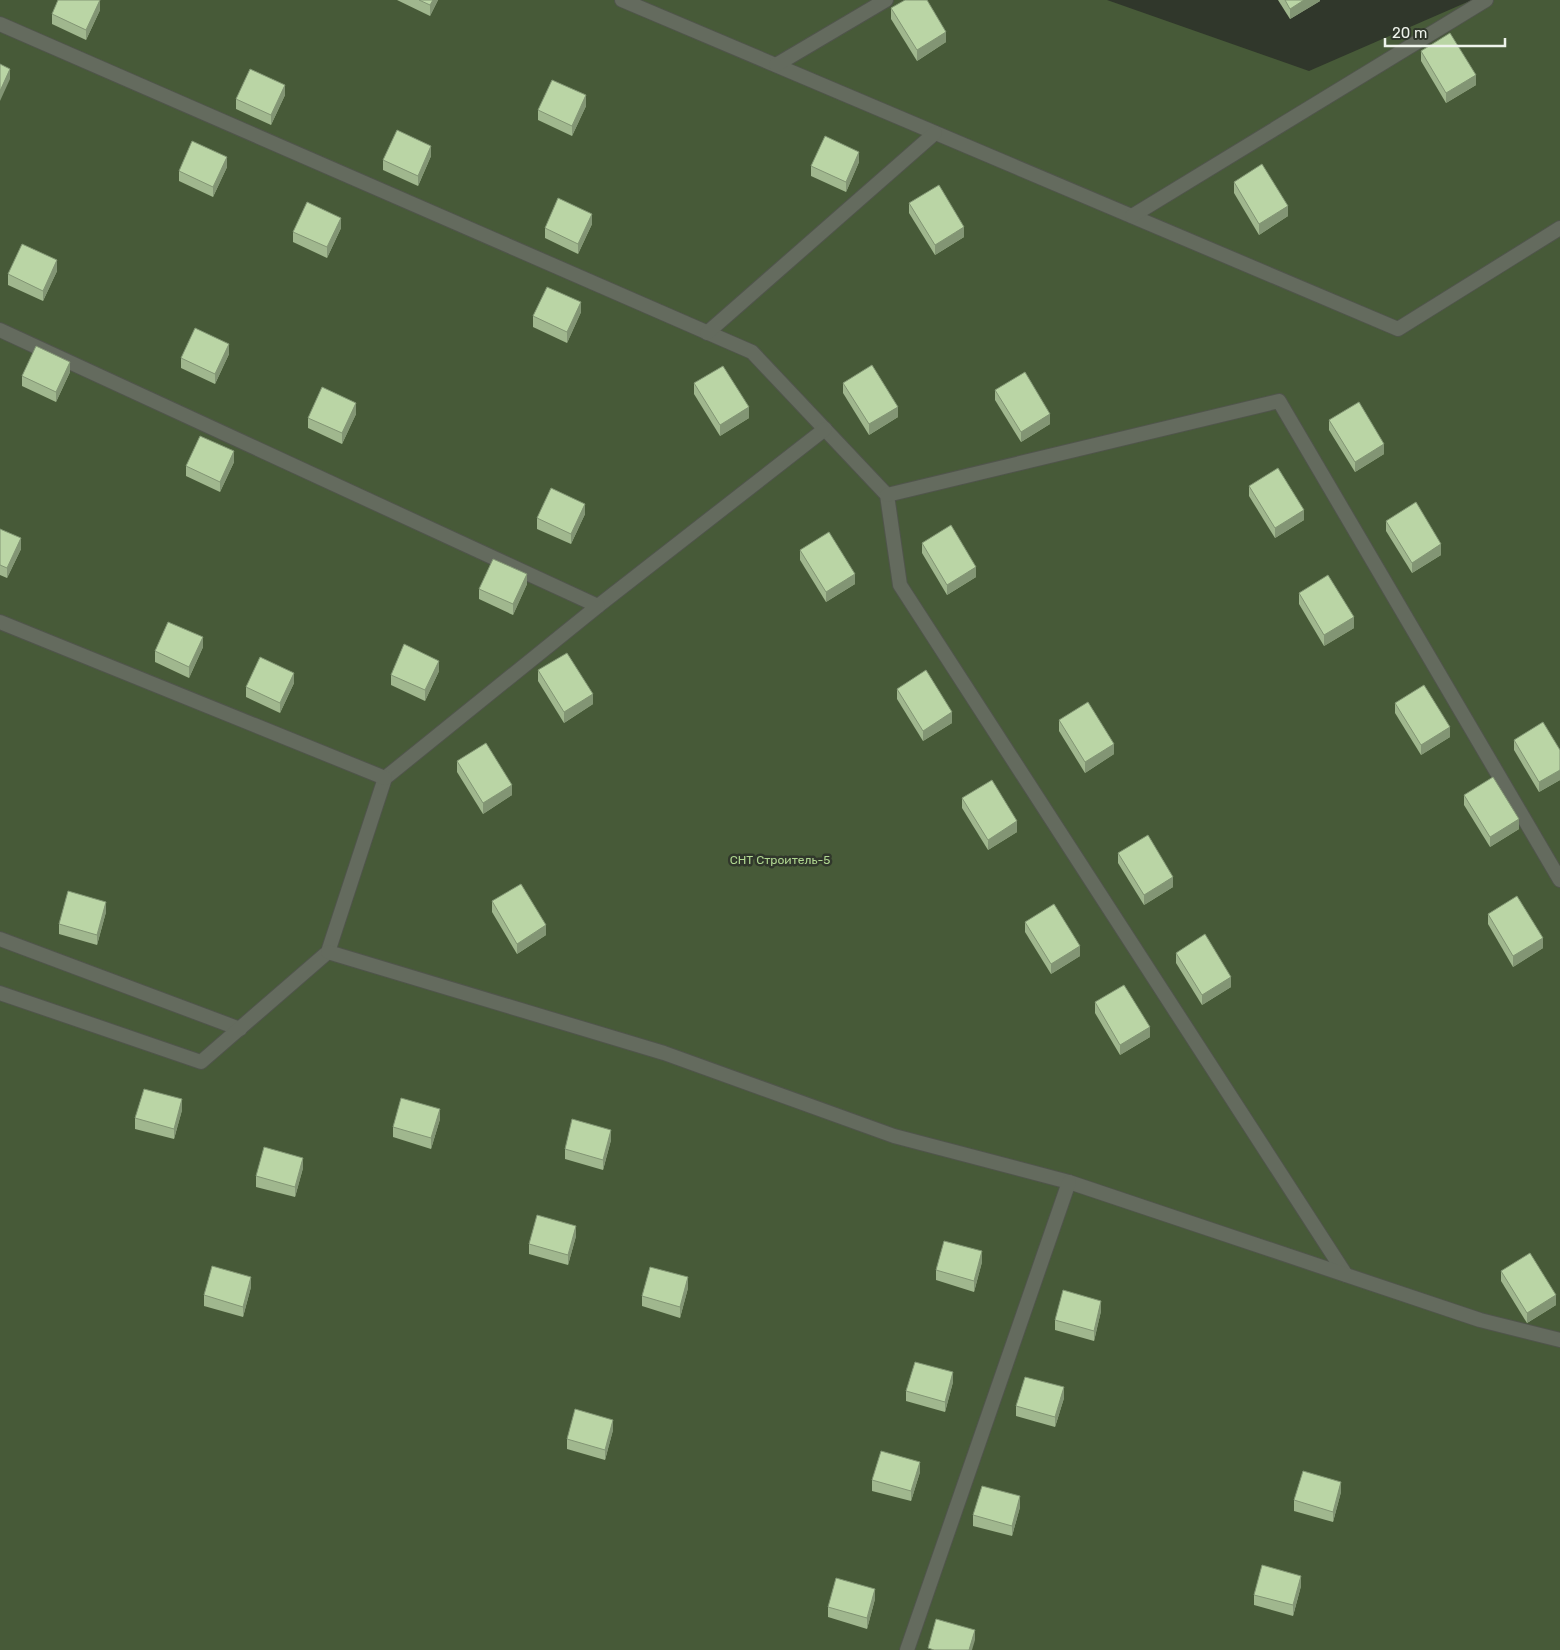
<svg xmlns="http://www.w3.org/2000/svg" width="1560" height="1650" viewBox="0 0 1560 1650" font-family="Rubik,sans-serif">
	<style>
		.green { fill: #475a38 }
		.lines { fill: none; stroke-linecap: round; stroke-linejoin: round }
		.service-casing { stroke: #50554b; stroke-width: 16 }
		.minor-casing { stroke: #50554b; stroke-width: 16 }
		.service { stroke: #646b5e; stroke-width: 14 }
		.minor { stroke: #646b5e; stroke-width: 14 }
		.wall { fill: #a0b78e }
		.shaded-wall { fill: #829574 }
		.building { fill: #bad5a5; stroke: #829574 }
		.labels { text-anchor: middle; stroke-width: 5; stroke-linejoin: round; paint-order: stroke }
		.park-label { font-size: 12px; fill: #b0d791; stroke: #30372b }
	</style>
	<rect width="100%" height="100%" fill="#30372b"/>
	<polygon class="green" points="0,0 1107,0 1309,71 1472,0 1560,0 1560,1650 0,1650"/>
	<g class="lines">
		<g class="service-casing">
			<g id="service">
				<polyline points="622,0 1398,329 1560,228"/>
				<polyline points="0,24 752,352 887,495 900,585 1346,1275"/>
				<polyline points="776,65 886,0"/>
				<polyline points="1132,216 1486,0"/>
				<polyline points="707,333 935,133"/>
				<polyline points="887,495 1279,401 1560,880"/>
				<polyline points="598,606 825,429"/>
				<polyline points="0,939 240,1029"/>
			</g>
		</g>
		<g class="minor-casing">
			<g id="minor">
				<polyline points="0,330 598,606 385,778 328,952 201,1062 0,993"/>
				<polyline points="0,622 385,778"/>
				<polyline points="328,952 664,1053 894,1136 1069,1182 1480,1320 1560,1340"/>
				<polyline points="907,1650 1069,1182"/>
			</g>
		</g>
		<use href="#service" class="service"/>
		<use href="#minor" class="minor"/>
	</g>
	<g class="wall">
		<polygon points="397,0 438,0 430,16"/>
		<polygon points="1278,0 1320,0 1320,1 1290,19"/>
		<polygon points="891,8 946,42 917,61 891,19"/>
		<polygon points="100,10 86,40 52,24 52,14"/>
		<polygon points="1421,51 1476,85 1446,103 1421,61"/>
		<polygon points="285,95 271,125 236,109 236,99"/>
		<polygon points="586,106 572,136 538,120 538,110"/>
		<polygon points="431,156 418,186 383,170 383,160"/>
		<polygon points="859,162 846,192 811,176 811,166"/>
		<polygon points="227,167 213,197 179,181 179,171"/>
		<polygon points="1234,182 1288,216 1259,235 1234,193"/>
		<polygon points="909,203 964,237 935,255 909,213"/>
		<polygon points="592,224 578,254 545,238 545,228"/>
		<polygon points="341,228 327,258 293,242 293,232"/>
		<polygon points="57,271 43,301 8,285 8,274"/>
		<polygon points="581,312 567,343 533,327 533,316"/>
		<polygon points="229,354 215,384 181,368 181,358"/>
		<polygon points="70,372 56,402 22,386 22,376"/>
		<polygon points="694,383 749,418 720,436 694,394"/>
		<polygon points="843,383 898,417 869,435 843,393"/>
		<polygon points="995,390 1050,424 1021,442 995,400"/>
		<polygon points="356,414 342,444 308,428 308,418"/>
		<polygon points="1329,420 1384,454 1355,472 1329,430"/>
		<polygon points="234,462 220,492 186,476 186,466"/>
		<polygon points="1249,486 1304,520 1275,538 1249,496"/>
		<polygon points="585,514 571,544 537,529 537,518"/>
		<polygon points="1386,521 1441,555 1412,573 1386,531"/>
		<polygon points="0,529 21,549 7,578 0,575"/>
		<polygon points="922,543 976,577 947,595 922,553"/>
		<polygon points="800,550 855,584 826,602 800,560"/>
		<polygon points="527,584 513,615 479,599 479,589"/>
		<polygon points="1299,593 1354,628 1324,646 1299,604"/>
		<polygon points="203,647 189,678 155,662 155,651"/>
		<polygon points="538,670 593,704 564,723 538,681"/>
		<polygon points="439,671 425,701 391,685 391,675"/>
		<polygon points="294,683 280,713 246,697 246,687"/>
		<polygon points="897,689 952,723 923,741 897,699"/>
		<polygon points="1395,703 1450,737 1421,755 1395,713"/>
		<polygon points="1059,720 1114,754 1085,773 1059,731"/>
		<polygon points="1514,740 1560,750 1560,780 1539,792 1514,750"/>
		<polygon points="457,761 512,795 483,814 457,772"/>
		<polygon points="1464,795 1519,829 1490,847 1464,805"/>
		<polygon points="962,798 1017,832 988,850 962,808"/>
		<polygon points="1118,853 1173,887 1144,905 1118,863"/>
		<polygon points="492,901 546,935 517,954 492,912"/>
		<polygon points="106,912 97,945 59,934 59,924"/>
		<polygon points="1488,914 1543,948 1513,967 1488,924"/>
		<polygon points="1025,922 1080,956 1051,974 1025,932"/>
		<polygon points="1176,953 1231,987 1202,1005 1176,963"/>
		<polygon points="1095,1002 1150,1037 1120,1055 1095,1013"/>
		<polygon points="182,1110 174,1139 135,1129 135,1118"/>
		<polygon points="440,1119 431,1149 393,1137 393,1127"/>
		<polygon points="611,1140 603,1170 565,1159 565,1149"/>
		<polygon points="303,1168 295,1197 256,1187 256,1176"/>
		<polygon points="576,1236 568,1265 529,1254 529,1244"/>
		<polygon points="982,1262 974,1292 936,1280 936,1270"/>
		<polygon points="1501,1271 1556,1305 1527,1323 1501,1281"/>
		<polygon points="251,1287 243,1317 204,1306 204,1295"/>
		<polygon points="688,1288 680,1318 642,1306 642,1296"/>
		<polygon points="1101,1311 1094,1341 1055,1330 1055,1320"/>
		<polygon points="953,1382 945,1412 906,1401 906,1391"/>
		<polygon points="1064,1398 1055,1427 1016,1416 1016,1406"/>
		<polygon points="613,1430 605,1460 567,1449 567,1439"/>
		<polygon points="920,1472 911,1501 872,1491 872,1480"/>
		<polygon points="1341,1492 1333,1522 1294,1511 1294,1500"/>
		<polygon points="1020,1507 1012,1536 973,1526 973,1515"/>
		<polygon points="1301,1586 1293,1616 1254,1605 1254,1595"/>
		<polygon points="875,1599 867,1629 828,1617 828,1607"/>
	</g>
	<g class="shaded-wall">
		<polygon points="100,0 100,10 86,40 86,30"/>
		<polygon points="433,0 438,0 430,16 430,5"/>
		<polygon points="1304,0 1320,0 1320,1 1290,19 1290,9"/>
		<polygon points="946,32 946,42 917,61 917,50"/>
		<polygon points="10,69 10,79 0,101 0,91"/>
		<polygon points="1476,75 1476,85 1446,103 1446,93"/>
		<polygon points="285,85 285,95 271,125 271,115"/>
		<polygon points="586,95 586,106 572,136 572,126"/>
		<polygon points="431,146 431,156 418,186 418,176"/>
		<polygon points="859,152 859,162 846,192 846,182"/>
		<polygon points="227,157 227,167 213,197 213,187"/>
		<polygon points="1288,206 1288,216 1259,235 1259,224"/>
		<polygon points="592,214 592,224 578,254 578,244"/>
		<polygon points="341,218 341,228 327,258 327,247"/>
		<polygon points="964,227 964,237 935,255 935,245"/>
		<polygon points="57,260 57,271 43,301 43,291"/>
		<polygon points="581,302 581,312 567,343 567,332"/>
		<polygon points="229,344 229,354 215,384 215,374"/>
		<polygon points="70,362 70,372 56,402 56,392"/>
		<polygon points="356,403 356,414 342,444 342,433"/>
		<polygon points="749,407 749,418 720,436 720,425"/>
		<polygon points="898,407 898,417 869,435 869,424"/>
		<polygon points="1050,414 1050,424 1021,442 1021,432"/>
		<polygon points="1384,444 1384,454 1355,472 1355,462"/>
		<polygon points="234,451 234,462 220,492 220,482"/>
		<polygon points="585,504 585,514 571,544 571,534"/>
		<polygon points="1304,510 1304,520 1275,538 1275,528"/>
		<polygon points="21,538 21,549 7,578 7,568"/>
		<polygon points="1441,544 1441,555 1412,573 1412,563"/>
		<polygon points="976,567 976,577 947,595 947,585"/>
		<polygon points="527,574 527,584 513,615 513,604"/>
		<polygon points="855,574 855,584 826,602 826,592"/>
		<polygon points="1354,617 1354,628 1324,646 1324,635"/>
		<polygon points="203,637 203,647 189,678 189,667"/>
		<polygon points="439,661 439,671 425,701 425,690"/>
		<polygon points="294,673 294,683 280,713 280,703"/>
		<polygon points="593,694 593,704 564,723 564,712"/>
		<polygon points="952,712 952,723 923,741 923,731"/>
		<polygon points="1450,727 1450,737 1421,755 1421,745"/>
		<polygon points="1114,744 1114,754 1085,773 1085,762"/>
		<polygon points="1560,770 1560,780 1539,792 1539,782"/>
		<polygon points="512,785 512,795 483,814 483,803"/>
		<polygon points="1519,819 1519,829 1490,847 1490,837"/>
		<polygon points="1017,821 1017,832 988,850 988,840"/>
		<polygon points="1173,877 1173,887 1144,905 1144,895"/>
		<polygon points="106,902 106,912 97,945 97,935"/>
		<polygon points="546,925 546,935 517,954 517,944"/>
		<polygon points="1543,938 1543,948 1513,967 1513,956"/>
		<polygon points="1080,946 1080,956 1051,974 1051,964"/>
		<polygon points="1231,977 1231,987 1202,1005 1202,995"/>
		<polygon points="1150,1027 1150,1037 1120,1055 1120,1045"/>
		<polygon points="182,1099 182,1110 174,1139 174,1129"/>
		<polygon points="440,1109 440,1119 431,1149 431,1138"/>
		<polygon points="611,1130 611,1140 603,1170 603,1160"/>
		<polygon points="303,1158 303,1168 295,1197 295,1187"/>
		<polygon points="576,1226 576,1236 568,1265 568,1255"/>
		<polygon points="982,1251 982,1262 974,1292 974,1281"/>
		<polygon points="251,1277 251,1287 243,1317 243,1307"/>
		<polygon points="688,1277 688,1288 680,1318 680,1307"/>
		<polygon points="1556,1295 1556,1305 1527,1323 1527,1313"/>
		<polygon points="1101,1301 1101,1311 1094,1341 1094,1331"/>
		<polygon points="953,1372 953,1382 945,1412 945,1402"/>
		<polygon points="1064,1387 1064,1398 1055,1427 1055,1417"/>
		<polygon points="613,1420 613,1430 605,1460 605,1450"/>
		<polygon points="920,1462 920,1472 911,1501 911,1491"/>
		<polygon points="1341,1482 1341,1492 1333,1522 1333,1512"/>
		<polygon points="1020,1496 1020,1507 1012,1536 1012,1526"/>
		<polygon points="1301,1576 1301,1586 1293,1616 1293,1605"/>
		<polygon points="875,1589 875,1599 867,1629 867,1618"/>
		<polygon points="975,1630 975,1640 972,1650 969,1650"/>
	</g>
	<g class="building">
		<polygon points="58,0 100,0 86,30 52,14"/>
		<polygon points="419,0 433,0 430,5"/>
		<polygon points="905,0 927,0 946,32 917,50 891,8"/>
		<polygon points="1285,0 1304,0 1290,9"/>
		<polygon points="1450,33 1476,75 1446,93 1421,51"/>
		<polygon points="0,64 10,69 0,91"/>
		<polygon points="250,69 285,85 271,115 236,99"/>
		<polygon points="552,80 586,95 572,126 538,110"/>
		<polygon points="397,130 431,146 418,176 383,160"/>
		<polygon points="825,136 859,152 846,182 811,166"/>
		<polygon points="192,141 227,157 213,187 179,171"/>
		<polygon points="1262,164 1288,206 1259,224 1234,182"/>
		<polygon points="939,185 964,227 935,245 909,203"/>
		<polygon points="558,198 592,214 578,244 545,228"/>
		<polygon points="307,202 341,218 327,247 293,232"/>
		<polygon points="22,244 57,260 43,291 8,274"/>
		<polygon points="547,287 581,302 567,332 533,316"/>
		<polygon points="195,328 229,344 215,374 181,358"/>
		<polygon points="36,346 70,362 56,392 22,376"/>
		<polygon points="872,365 898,407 869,424 843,383"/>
		<polygon points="723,366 749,407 720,425 694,383"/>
		<polygon points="1025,372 1050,414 1021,432 995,390"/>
		<polygon points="322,387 356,403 342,433 308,418"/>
		<polygon points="1359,402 1384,444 1355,462 1329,420"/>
		<polygon points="200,436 234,451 220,482 186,466"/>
		<polygon points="1278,468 1304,510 1275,528 1249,486"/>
		<polygon points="551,488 585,504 571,534 537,518"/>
		<polygon points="1416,502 1441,544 1412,563 1386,521"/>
		<polygon points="951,525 976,567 947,585 922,543"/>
		<polygon points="0,529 21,538 7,568 0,565"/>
		<polygon points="829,532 855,574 826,592 800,550"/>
		<polygon points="493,559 527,574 513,604 479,589"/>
		<polygon points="1328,575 1354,617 1324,635 1299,593"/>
		<polygon points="168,622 203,637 189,667 155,651"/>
		<polygon points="404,644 439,661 425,690 391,675"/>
		<polygon points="567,653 593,694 564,712 538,670"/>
		<polygon points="260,657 294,673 280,703 246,687"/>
		<polygon points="926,670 952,712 923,731 897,689"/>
		<polygon points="1424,685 1450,727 1421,745 1395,703"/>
		<polygon points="1088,702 1114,744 1085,762 1059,720"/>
		<polygon points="1543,722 1560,750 1560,770 1539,782 1514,740"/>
		<polygon points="486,743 512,785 483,803 457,761"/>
		<polygon points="1493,777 1519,819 1490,837 1464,795"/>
		<polygon points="992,780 1017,821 988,840 962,798"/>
		<polygon points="1148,835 1173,877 1144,895 1118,853"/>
		<polygon points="521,884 546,925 517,944 492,901"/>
		<polygon points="68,891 106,902 97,935 59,924"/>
		<polygon points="1517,896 1543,938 1513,956 1488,914"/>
		<polygon points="1054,904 1080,946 1051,964 1025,922"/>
		<polygon points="1205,934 1231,977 1202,995 1176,953"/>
		<polygon points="1124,985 1150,1027 1120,1045 1095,1002"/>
		<polygon points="144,1089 182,1099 174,1129 135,1118"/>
		<polygon points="401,1098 440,1109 431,1138 393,1127"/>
		<polygon points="572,1119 611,1130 603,1160 565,1149"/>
		<polygon points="264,1147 303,1158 295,1187 256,1176"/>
		<polygon points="537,1215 576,1226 568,1255 529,1244"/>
		<polygon points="944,1241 982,1251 974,1281 936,1270"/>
		<polygon points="1530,1253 1556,1295 1527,1313 1501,1271"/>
		<polygon points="212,1266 251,1277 243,1307 204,1295"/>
		<polygon points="650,1267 688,1277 680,1307 642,1296"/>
		<polygon points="1063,1290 1101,1301 1094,1331 1055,1320"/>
		<polygon points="915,1362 953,1372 945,1402 906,1391"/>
		<polygon points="1025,1377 1064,1387 1055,1417 1016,1406"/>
		<polygon points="575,1409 613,1420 605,1450 567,1439"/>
		<polygon points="881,1451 920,1462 911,1491 872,1480"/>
		<polygon points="1303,1471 1341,1482 1333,1512 1294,1500"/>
		<polygon points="982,1486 1020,1496 1012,1526 973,1515"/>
		<polygon points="1262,1565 1301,1576 1293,1605 1254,1595"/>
		<polygon points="836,1578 875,1589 867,1618 828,1607"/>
		<polygon points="936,1619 975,1630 969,1650 934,1650 928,1648"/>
	</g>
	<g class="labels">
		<g class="park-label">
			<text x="780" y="864">СНТ Строитель-5</text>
		</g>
	</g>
	<path d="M1385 38v8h120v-8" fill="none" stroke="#eef3eb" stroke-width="2.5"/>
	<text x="1392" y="38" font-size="15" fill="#eef3eb" stroke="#30372b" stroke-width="4" paint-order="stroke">20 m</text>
</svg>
